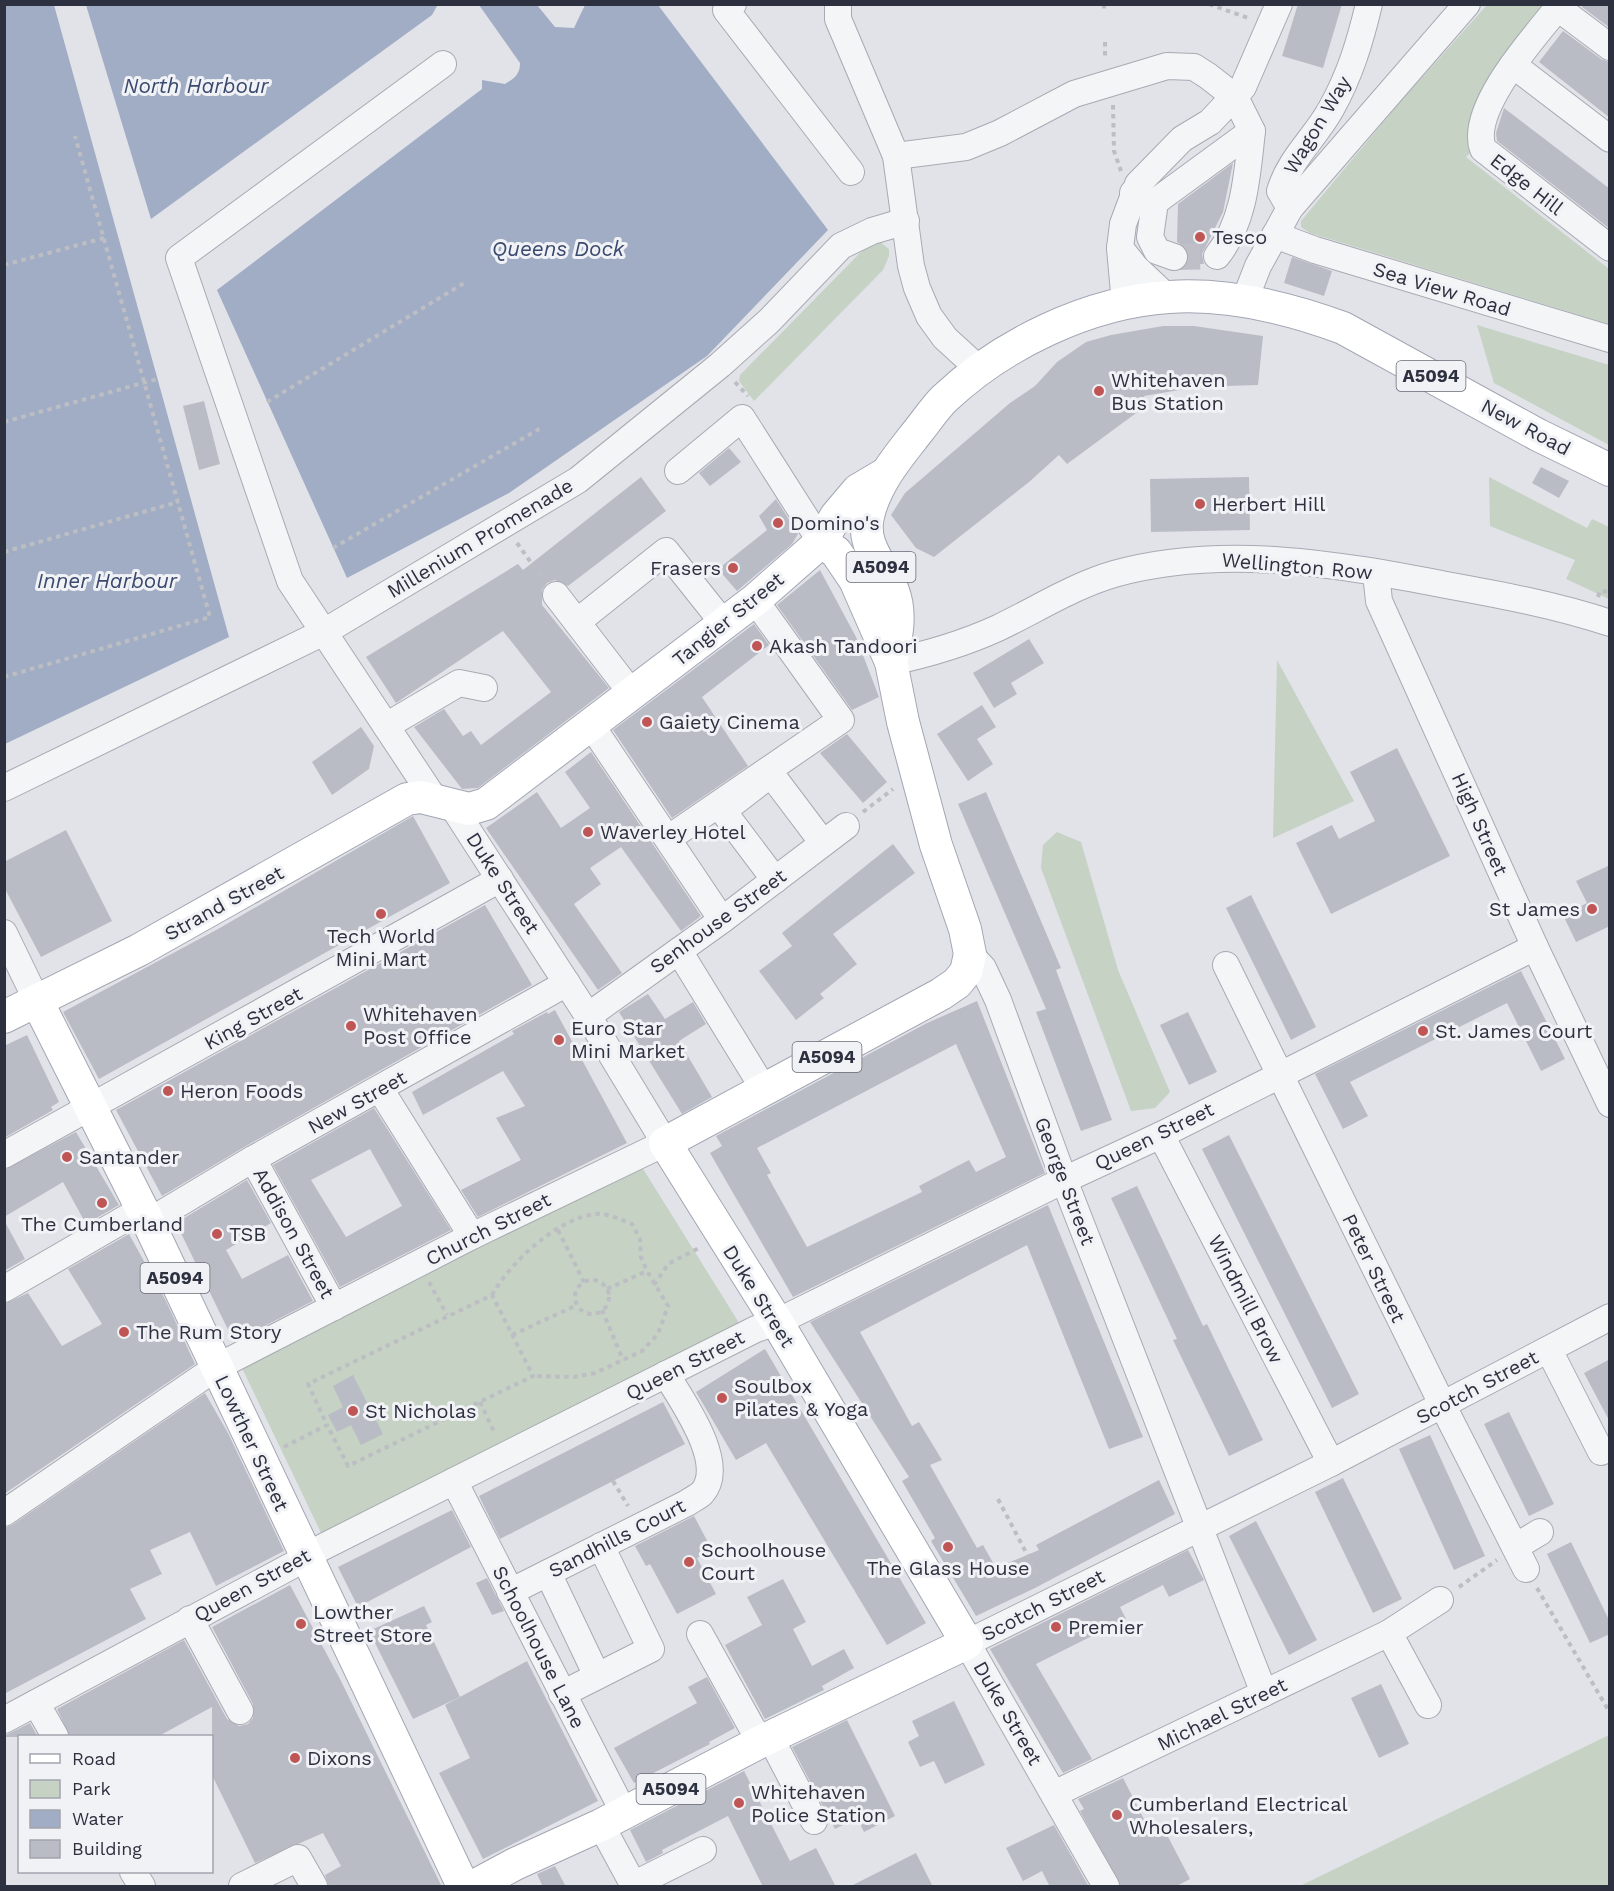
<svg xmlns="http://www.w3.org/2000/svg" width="1614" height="1891" viewBox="0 0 1614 1891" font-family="'Work Sans',sans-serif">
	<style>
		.green { fill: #c5d2c4 }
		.water { fill: #a1adc4 }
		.building { fill: #babcc5; fill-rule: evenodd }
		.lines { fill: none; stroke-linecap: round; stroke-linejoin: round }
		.minor-tunnel { stroke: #bebfc7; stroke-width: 26; stroke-dasharray: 26 13; stroke-linecap: butt }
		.minor-casing { stroke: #a8aab3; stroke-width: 28 }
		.major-casing { stroke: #a2a6b3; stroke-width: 34 }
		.path { stroke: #bcbec3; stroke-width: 4; stroke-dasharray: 4.5 4.5; stroke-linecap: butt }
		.minor { stroke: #f4f5f7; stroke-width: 26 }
		.major { stroke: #fff; stroke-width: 32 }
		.poi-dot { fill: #bf5655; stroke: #f1f2f6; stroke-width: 2 }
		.labels { text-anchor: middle; stroke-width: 6; stroke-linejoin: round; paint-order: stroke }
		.shield { fill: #f1f2f6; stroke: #676a76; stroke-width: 1.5 }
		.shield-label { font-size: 18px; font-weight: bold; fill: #2c303f }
		.street-label { font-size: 20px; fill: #2c303f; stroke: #f1f2f6 }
		.poi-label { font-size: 20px; fill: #2c303f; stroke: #f1f2f6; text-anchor: start }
		.water-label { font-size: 21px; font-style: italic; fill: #3a496e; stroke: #f1f2f6 }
	</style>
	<rect width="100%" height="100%" fill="#e2e3e9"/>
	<g class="green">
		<polygon points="1487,5 1546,5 1502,65 1498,63 1477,99 1482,103 1474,149 1466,157 1609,269 1609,324 1310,233 1301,227 1301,221 1400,102"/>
		<polygon points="880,242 889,249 889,256 883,270 754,401 739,381 740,375 860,253 870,245"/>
		<polygon points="1477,325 1609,365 1609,445 1494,383"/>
		<polygon points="1489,477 1587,528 1592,519 1609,527 1609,599 1566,579 1575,560 1490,526"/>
		<polygon points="1277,660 1354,801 1273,838"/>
		<polygon points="1057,832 1081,842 1118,970 1170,1092 1155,1108 1131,1111 1041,868 1043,845"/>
		<polygon points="640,1164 741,1326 323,1537 241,1366"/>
		<polygon points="1609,1735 1609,1886 1300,1886"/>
	</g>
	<g class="water">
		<polygon points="5,4 54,5 229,637 5,744"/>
		<polygon points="438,4 432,15 151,219 86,5"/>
		<path d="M479,5H537L555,27L574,28L585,5H658L828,230L707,356L509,493L347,578L217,290L482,89V80L505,84C515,78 520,74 520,63Z"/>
	</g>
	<g class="building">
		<polygon points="1298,4 1342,4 1323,68 1282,56"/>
		<polygon points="1584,4 1610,4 1610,28 1582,7"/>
		<polygon points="1563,31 1601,59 1610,62 1610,118 1539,62"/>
		<polygon points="1504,108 1610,189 1610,229 1497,141 1496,133"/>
		<polygon points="1233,163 1223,212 1202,254 1204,264 1187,264 1189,254 1185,247 1177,242 1178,204"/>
		<polygon points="1292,257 1332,271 1324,296 1284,283"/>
		<polygon points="1163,326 1194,326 1263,336 1258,385 1197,387 1144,396 1147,405 1067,464 1059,455 1029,482 934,557 916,548 891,515 905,493 1010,403 1035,386 1057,362 1086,342 1111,335"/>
		<polygon points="204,401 220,464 199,470 183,406"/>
		<polygon points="729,448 741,462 710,486 699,473"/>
		<polygon points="1541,467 1569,481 1559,498 1532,483"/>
		<polygon points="641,477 666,511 568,586 555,580 547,583 542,590 542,605 609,688 478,788 462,789 414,727 444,709 463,736 471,731 481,745 551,692 503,631 396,703 366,657 518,564 523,570"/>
		<polygon points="1249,477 1250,530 1151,532 1150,479"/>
		<polygon points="776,499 798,534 792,544 737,591 718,569 767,530 759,516"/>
		<polygon points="820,570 856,637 879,697 852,710 777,605"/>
		<polygon points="754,624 769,645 702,697 748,766 672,818 613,730"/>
		<polygon points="1029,639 1044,663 1011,683 1017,694 994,708 973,673"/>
		<polygon points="982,705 996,727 977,739 993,764 968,781 937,734"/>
		<polygon points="361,727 374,746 369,769 332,795 312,762"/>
		<polygon points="847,734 887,782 863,803 820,753"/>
		<polygon points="1397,748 1450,856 1331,914 1296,843 1332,825 1339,839 1375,821 1350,772"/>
		<polygon points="591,752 701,916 681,931 621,847 590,868 601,884 574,904 622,973 598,990 486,828 537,792 561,828 590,808 565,772"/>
		<polygon points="986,792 1061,968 1056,970 1112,1120 1081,1131 1036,1012 1046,1009 958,804"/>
		<polygon points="413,816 450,883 99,1079 63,1012 218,929"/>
		<polygon points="66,830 112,921 41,957 4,887 4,862"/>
		<polygon points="893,844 915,873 833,934 857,964 820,994 824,998 796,1020 759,971 792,946 782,933"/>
		<polygon points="1610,865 1610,926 1576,942 1563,915 1587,903 1576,881"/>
		<polygon points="1251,895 1316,1027 1291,1040 1226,908"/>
		<polygon points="485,905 532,985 246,1146 162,1196 116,1110"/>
		<polygon points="1521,971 1565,1059 1541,1071 1507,1003 1350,1082 1368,1116 1343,1129 1315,1074"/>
		<polygon points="648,994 665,1019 693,1002 706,1024 679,1041 712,1097 682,1114 619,1012"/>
		<path d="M977,1001L1045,1173L793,1297L710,1153L722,1146L716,1136L927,1023ZM956,1044L1006,1157L976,1172L969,1160L919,1186L922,1192L807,1247L767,1175L771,1173L757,1148Z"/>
		<polygon points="555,1010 627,1143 478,1217 461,1190 521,1160 496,1118 525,1106 503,1071 423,1115 412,1092 514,1034 512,1031 547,1012 548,1014"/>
		<polygon points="1188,1012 1217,1072 1189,1085 1160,1025"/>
		<polygon points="27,1035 59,1102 51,1107 53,1110 4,1138 4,1046"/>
		<path d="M374,1108L451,1230L340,1287L273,1165ZM370,1149L402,1206L346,1237L311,1180Z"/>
		<polygon points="76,1132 119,1205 86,1224 63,1182 4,1217 4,1170"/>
		<polygon points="1229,1135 1359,1394 1332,1408 1202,1149"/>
		<polygon points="247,1180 271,1223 226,1250 242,1279 288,1255 313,1301 234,1342 176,1223"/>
		<polygon points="1137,1186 1203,1326 1207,1324 1263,1440 1229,1456 1173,1340 1177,1339 1111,1198"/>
		<polygon points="1048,1205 1143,1437 1109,1449 1027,1245 860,1332 912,1426 919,1422 942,1460 930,1465 977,1548 983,1545 996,1568 1039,1550 1036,1545 1159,1480 1175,1514 1035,1588 976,1616 931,1541 935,1538 902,1481 909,1477 810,1322"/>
		<polygon points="4,1220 25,1259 4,1271"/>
		<polygon points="129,1234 166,1301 195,1364 4,1494 4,1304 28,1293 62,1346 102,1324 68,1269"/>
		<polygon points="765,1349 926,1623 887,1645 766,1443 736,1460 696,1392"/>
		<polygon points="1610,1359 1610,1422 1584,1373"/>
		<polygon points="353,1375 383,1434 361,1445 351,1425 337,1432 328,1415 343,1407 333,1386"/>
		<polygon points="205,1393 228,1433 284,1551 216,1586 190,1532 150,1550 162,1574 130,1589 146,1619 4,1694 4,1528 12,1525"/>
		<polygon points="663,1402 685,1444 500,1539 479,1496"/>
		<polygon points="1509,1412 1554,1504 1529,1516 1484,1424"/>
		<polygon points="1430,1435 1485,1556 1454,1570 1399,1449"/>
		<polygon points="1343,1478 1402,1599 1373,1613 1315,1492"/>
		<polygon points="452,1510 471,1547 358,1607 338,1567"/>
		<polygon points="694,1516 712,1550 697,1558 716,1594 677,1614 650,1564 646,1566 635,1546"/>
		<polygon points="1256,1521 1317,1640 1289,1655 1229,1536"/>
		<polygon points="1571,1542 1610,1622 1610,1634 1590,1643 1547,1554"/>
		<polygon points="1188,1550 1204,1580 1169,1597 1163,1585 1120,1607 1126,1619 1036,1664 1092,1759 1063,1773 990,1649"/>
		<polygon points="487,1578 504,1611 492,1615 476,1583"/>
		<polygon points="783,1579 806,1622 793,1629 812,1666 844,1649 854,1668 822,1686 824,1690 765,1719 725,1645 762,1625 747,1597"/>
		<polygon points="290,1585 340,1679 442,1887 329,1887 325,1875 341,1866 323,1833 255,1863 212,1775 212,1707 157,1737 70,1737 57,1709 184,1640 227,1719 239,1726 248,1724 253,1718 253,1704 212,1627"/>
		<polygon points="424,1606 432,1622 426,1625 460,1697 413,1719 369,1631"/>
		<polygon points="527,1661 598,1801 483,1859 439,1773 470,1758 445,1705"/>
		<polygon points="707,1677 735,1728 709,1742 710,1744 634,1783 614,1748 697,1703 688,1687"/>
		<polygon points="1381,1684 1409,1744 1379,1758 1351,1698"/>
		<polygon points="954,1701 985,1765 945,1784 934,1761 920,1767 908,1742 919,1736 912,1721"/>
		<polygon points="847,1720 895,1816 864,1832 857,1818 835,1829 792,1747"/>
		<polygon points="30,1723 38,1737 4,1737 6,1735"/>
		<polygon points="744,1771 790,1861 816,1848 836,1887 763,1887 728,1816 662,1850 663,1853 646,1862 630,1830"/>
		<polygon points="1123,1778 1153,1837 1165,1831 1190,1879 1175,1887 1121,1887 1080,1811 1084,1809 1078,1799"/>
		<polygon points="1054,1825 1089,1887 1050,1887 1042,1871 1023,1881 1006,1848"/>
		<polygon points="916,1853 933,1887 849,1887"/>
		<polygon points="555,1866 566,1887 543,1887 537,1874"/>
	</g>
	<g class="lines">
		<polyline class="minor-tunnel" points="1174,257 1217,256"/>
		<g class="minor-casing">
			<g id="minor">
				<polyline points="733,4 726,10 851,172"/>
				<polyline points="838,4 838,19 896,156 911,266 917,288 929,316 945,338 980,370"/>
				<path d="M1561,4C1536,35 1468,109 1483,149L1610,248"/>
				<polyline points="1558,8 1610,47"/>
				<polyline points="1513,65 1610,139"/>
				<polyline points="896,156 966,147 1000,133 1074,94 1167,66 1194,67 1208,76 1235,97 1252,131 1155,202 1133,193"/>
				<polyline points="1155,202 1150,237 1157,251 1174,257"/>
				<path d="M1290,208L1280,191C1290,158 1315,138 1331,109C1350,75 1360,42 1369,4"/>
				<polyline points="1275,235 1315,250 1610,339"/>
				<polyline points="1120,248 1136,268 1167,297"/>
				<path d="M1217,256C1245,221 1247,175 1252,131"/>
				<polyline points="1244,302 1258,266 1290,208 1467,4"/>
				<polyline points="1125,304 1120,248 1123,224 1138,184 1182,139 1210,122 1243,87 1279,4"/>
				<polyline points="678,471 742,418 821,542"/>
				<polyline points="1376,573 1379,601 1535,947 1610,1104"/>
				<polyline points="556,595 633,695"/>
				<polyline points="577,622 666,551 724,624"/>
				<path d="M891,662C929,654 963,644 998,628C1036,610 1073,586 1114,574C1222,544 1338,564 1446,585C1501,595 1556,605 1610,623"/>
				<polyline points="591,725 722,920"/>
				<polyline points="386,726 459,683 484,688"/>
				<polyline points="4,788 324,632 578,480 720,365 769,321 841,246 872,231 906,221"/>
				<polyline points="435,800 290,581 179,258 443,64"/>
				<polyline points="669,838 841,720 755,600"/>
				<polyline points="775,880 723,811 771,774 823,843"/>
				<polyline points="4,933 37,1001"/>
				<polyline points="679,951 765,1091"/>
				<polyline points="970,954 983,968 998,1000 1064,1180 1264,1693"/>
				<polyline points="1226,965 1443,1406 1526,1569"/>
				<polyline points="588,1016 722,920 846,826"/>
				<polyline points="380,1089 472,1236"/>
				<polyline points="1161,1135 1331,1463"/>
				<polyline points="4,1155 500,879"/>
				<polyline points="253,1159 334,1307"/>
				<polyline points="148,1222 253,1159 567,983"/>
				<polyline points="4,1289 142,1209"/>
				<polyline points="1549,1350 1601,1452"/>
				<polyline points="454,1481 624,1813"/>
				<polyline points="4,1513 217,1367 472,1236 665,1143 588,1016 453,807"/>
				<polyline points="1515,1547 1540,1532"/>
				<polyline points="548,1573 597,1676"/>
				<path d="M510,1592L687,1503C691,1500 698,1497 702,1493C728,1464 682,1401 666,1374"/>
				<polyline points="190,1619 240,1711"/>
				<polyline points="1389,1633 1428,1705"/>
				<polyline points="700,1634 760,1742"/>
				<polyline points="562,1694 651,1649 601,1546"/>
				<polyline points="36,1703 55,1736"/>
				<polyline points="4,1720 306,1558 315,1551 756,1329 777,1322 1064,1180 1161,1135 1535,947"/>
				<polyline points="770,1737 814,1821"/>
				<polyline points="1054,1794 1389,1633 1440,1600"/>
				<polyline points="601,1825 634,1886"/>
				<polyline points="133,1872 142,1886"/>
				<polyline points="633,1885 703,1850"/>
				<polyline points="242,1886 298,1858 314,1886"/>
				<polyline points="1106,1886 967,1643 1331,1463 1610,1317"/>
			</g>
		</g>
		<g class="major-casing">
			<g id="major">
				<path d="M891,662C896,639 902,614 893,591C883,564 861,546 868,516C876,482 898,457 919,430C927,420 935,408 944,399C1002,344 1089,302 1169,297C1227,293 1289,308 1343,328L1538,435L1610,470"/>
				<polyline points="37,1001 142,1209 463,1886"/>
				<polyline points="4,1017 139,950 407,799 421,797 469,809 486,804 755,600 821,542 836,516 858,490 885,474"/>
				<polyline points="474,1886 515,1864 601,1825 760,1742 967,1643 777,1322 665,1143 941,994 957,983 966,972 970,954 965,929 936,845 903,722 891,662 855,580 836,552 821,542"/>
			</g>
		</g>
		<g class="path">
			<polyline points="1104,4 1104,13"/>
			<polyline points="1209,4 1248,18"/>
			<polyline points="1105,42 1105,60"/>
			<polyline points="1113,105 1114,151 1121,171"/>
			<polyline points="4,265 104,238"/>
			<polyline points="735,382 748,396"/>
			<polyline points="267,402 466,282"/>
			<polyline points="4,422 157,379"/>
			<polyline points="517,543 542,578"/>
			<polyline points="333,548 541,428"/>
			<polyline points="4,552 178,502"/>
			<polyline points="1598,597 1600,591 1610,592"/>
			<polyline points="4,677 210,617 75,136"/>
			<polyline points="863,812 893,789"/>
			<polyline points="558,1230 584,1282"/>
			<circle cx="592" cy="1297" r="17"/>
			<polyline points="429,1282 447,1315"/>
			<polyline points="654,1285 668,1264 701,1247"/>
			<polyline points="607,1289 647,1271"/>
			<path d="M492,1295C510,1263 557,1218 596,1214C607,1212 622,1221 632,1224L640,1239L641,1257L647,1271L668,1306L658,1334L642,1351L595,1373L574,1377L533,1376"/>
			<polyline points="602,1310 623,1360"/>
			<polyline points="512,1335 577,1305"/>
			<polyline points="480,1402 495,1434"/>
			<polyline points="284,1447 327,1425 308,1384 492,1295 533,1376 348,1466 327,1425"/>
			<polyline points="613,1481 628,1506"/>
			<polyline points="998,1499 1041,1581"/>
			<polyline points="1459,1587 1497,1560"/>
			<polyline points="1537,1588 1610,1713"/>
		</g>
		<use href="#minor" class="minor"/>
		<use href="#major" class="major"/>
	</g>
	<g class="poi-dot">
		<circle cx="1200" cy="237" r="6"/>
		<circle cx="1099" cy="391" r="6"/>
		<circle cx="1200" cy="504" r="6"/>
		<circle cx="778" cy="523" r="6"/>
		<circle cx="733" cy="568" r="6"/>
		<circle cx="757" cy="646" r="6"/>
		<circle cx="647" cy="722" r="6"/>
		<circle cx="588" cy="832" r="6"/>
		<circle cx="1592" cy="909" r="6"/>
		<circle cx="381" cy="914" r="6"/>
		<circle cx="351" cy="1026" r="6"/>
		<circle cx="1423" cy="1031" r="6"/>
		<circle cx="559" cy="1040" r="6"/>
		<circle cx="168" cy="1091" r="6"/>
		<circle cx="67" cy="1157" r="6"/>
		<circle cx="102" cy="1203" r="6"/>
		<circle cx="217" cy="1234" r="6"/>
		<circle cx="124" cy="1332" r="6"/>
		<circle cx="722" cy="1398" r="6"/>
		<circle cx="353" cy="1411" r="6"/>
		<circle cx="948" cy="1547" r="6"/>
		<circle cx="689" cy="1562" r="6"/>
		<circle cx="301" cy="1624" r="6"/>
		<circle cx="1056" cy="1627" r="6"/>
		<circle cx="295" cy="1758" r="6"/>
		<circle cx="739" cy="1803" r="6"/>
		<circle cx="1117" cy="1815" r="6"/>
	</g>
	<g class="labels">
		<g class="shield">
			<rect x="1396.5" y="361" width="69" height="30" rx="4.5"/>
			<rect x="846.5" y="552" width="69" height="30" rx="4.5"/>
			<rect x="792.5" y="1042" width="69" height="30" rx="4.5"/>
			<rect x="140.5" y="1263" width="69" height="30" rx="4.5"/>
			<rect x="636.5" y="1774" width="69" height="30" rx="4.5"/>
		</g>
		<g class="shield-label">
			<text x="1431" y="382">A5094</text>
			<text x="881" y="573">A5094</text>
			<text x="827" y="1063">A5094</text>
			<text x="175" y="1284">A5094</text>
			<text x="671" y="1795">A5094</text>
		</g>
		<g class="street-label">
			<text transform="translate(1317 125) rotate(-59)" y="7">Wagon Way</text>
			<text transform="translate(1527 184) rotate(38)" y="7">Edge Hill</text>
			<text transform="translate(1442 289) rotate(17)" y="7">Sea View Road</text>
			<text transform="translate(1526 427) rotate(28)" y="7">New Road</text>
			<text transform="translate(480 538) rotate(-31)" y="7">Millenium Promenade</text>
			<text transform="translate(1297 566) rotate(5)" y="7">Wellington Row</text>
			<text transform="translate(728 619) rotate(-39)" y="7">Tangier Street</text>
			<text transform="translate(1480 824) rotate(66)" y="7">High Street</text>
			<text transform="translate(503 883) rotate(57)" y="7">Duke Street</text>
			<text transform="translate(224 903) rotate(-29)" y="7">Strand Street</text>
			<text transform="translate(718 921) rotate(-36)" y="7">Senhouse Street</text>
			<text transform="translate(253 1018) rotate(-29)" y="7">King Street</text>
			<text transform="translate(357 1102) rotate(-29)" y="7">New Street</text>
			<text transform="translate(1154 1136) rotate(-26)" y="7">Queen Street</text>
			<text transform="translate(1065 1181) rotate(69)" y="7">George Street</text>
			<text transform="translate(488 1229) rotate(-27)" y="7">Church Street</text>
			<text transform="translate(294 1233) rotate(61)" y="7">Addison Street</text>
			<text transform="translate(1374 1268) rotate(64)" y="7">Peter Street</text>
			<text transform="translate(759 1296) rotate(58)" y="7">Duke Street</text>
			<text transform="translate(1246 1299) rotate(63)" y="7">Windmill Brow</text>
			<text transform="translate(685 1365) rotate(-27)" y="7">Queen Street</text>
			<text transform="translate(1477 1387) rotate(-28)" y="7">Scotch Street</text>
			<text transform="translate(252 1443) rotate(65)" y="7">Lowther Street</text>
			<text transform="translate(617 1538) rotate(-27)" y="7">Sandhills Court</text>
			<text transform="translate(252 1585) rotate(-29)" y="7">Queen Street</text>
			<text transform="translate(1043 1605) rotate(-27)" y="7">Scotch Street</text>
			<text transform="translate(539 1647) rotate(63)" y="7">Schoolhouse Lane</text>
			<text transform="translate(1008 1713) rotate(60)" y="7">Duke Street</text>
			<text transform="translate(1222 1714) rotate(-26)" y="7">Michael Street</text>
		</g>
		<g class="poi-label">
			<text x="1212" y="244">Tesco</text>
			<text x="1111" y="387">Whitehaven<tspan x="1111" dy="23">Bus Station</tspan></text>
			<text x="1212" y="511">Herbert Hill</text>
			<text x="790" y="530">Domino's</text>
			<text x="721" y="575" text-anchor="end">Frasers</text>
			<text x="769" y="653">Akash Tandoori</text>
			<text x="659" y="729">Gaiety Cinema</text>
			<text x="600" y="839">Waverley Hotel</text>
			<text x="1580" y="916" text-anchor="end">St James</text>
			<text x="381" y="943" text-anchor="middle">Tech World<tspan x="381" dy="23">Mini Mart</tspan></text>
			<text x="363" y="1021">Whitehaven<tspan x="363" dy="23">Post Office</tspan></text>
			<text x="571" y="1035">Euro Star<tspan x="571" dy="23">Mini Market</tspan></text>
			<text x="1435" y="1038">St. James Court</text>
			<text x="180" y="1098">Heron Foods</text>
			<text x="79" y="1164">Santander</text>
			<text x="102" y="1231" text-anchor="middle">The Cumberland</text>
			<text x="229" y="1241">TSB</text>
			<text x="136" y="1339">The Rum Story</text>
			<text x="734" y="1393">Soulbox<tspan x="734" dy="23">Pilates &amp; Yoga</tspan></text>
			<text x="365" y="1418">St Nicholas</text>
			<text x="701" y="1557">Schoolhouse<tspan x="701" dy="23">Court</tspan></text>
			<text x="948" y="1575" text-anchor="middle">The Glass House</text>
			<text x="313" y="1619">Lowther<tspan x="313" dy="23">Street Store</tspan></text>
			<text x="1068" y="1634">Premier</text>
			<text x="307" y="1765">Dixons</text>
			<text x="751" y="1799">Whitehaven<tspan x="751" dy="23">Police Station</tspan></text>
			<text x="1129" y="1811">Cumberland Electrical<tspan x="1129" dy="23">Wholesalers,</tspan></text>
		</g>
		<g class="water-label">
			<text x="196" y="93">North Harbour</text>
			<text x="558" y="256">Queens Dock</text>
			<text x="107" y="588">Inner Harbour</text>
		</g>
	</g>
	<rect width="1614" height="1891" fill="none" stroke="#2c303f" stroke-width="12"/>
	<rect x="18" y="1735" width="195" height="138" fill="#f1f2f6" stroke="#a2a4ad" stroke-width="1.5"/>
	<rect x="30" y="1754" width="30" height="9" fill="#ffffff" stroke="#a2a4ad" stroke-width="1.5"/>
	<text x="72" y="1765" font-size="18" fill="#2c303f">Road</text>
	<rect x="30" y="1780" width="30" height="18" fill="#c5d2c4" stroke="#a2a4ad" stroke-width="1.5"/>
	<text x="72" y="1795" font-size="18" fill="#2c303f">Park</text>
	<rect x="30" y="1810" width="30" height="18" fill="#a1adc4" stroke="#a2a4ad" stroke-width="1.5"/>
	<text x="72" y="1825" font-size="18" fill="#2c303f">Water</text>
	<rect x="30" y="1840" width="30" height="18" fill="#babcc5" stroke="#a2a4ad" stroke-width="1.5"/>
	<text x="72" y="1855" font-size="18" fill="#2c303f">Building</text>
</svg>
